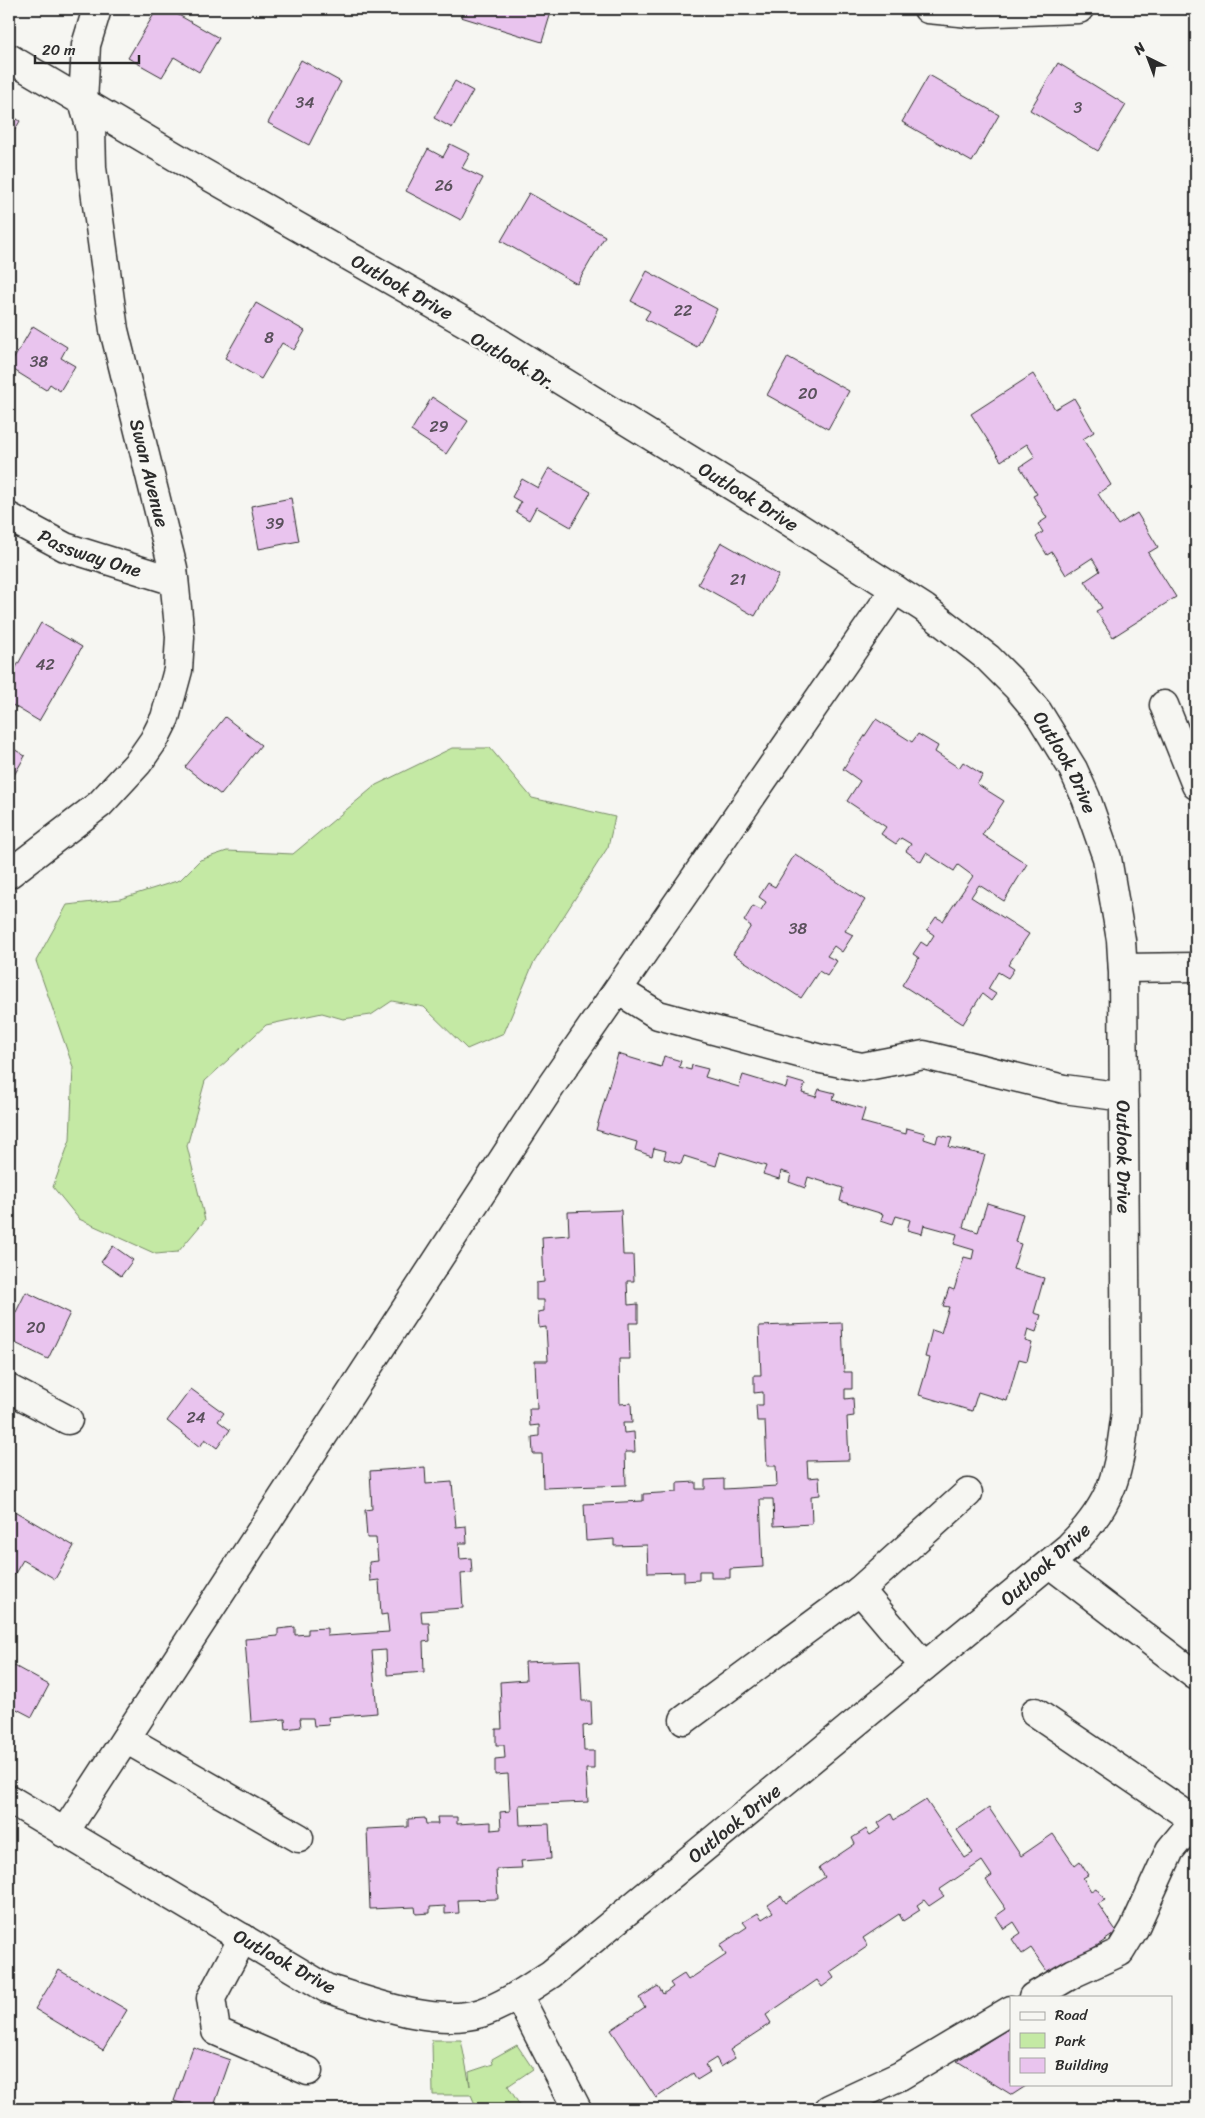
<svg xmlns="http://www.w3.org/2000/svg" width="1205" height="2118" viewBox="0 0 1205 2118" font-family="Sriracha,sans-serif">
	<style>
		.green { fill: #c4e9a4; stroke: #788a68 }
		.building { fill: #e9c4ee; stroke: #2b2b2b }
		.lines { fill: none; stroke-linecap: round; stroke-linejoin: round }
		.minor-casing { stroke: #2b2b2b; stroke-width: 31 }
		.minor { stroke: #f6f6f2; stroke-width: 28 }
		.labels { text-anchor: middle; stroke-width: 4.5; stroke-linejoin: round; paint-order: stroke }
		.number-label { font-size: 16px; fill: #5a515c }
		.street-label { font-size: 19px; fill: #2b2b2b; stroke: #f6f6f2 }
	</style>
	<rect width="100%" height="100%" fill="#f6f6f2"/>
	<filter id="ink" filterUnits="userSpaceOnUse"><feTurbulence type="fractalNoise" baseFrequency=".02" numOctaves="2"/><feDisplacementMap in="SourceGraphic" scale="10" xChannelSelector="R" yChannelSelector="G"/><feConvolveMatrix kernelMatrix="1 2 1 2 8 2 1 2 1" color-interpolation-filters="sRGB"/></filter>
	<g filter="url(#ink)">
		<g class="green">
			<polygon points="452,748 490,748 532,798 615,817 608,847 533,964 504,1033 467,1049 424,1007 392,1001 371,1015 343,1019 322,1013 266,1025 205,1081 187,1146 205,1220 178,1252 156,1254 79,1219 53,1187 70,1140 73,1067 36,961 67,905 120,899 180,880 200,860 227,851 293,854 376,785"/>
			<polygon points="432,2040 461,2040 470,2086 469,2072 493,2064 492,2059 517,2045 533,2069 508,2086 522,2109 477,2109 471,2095 433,2095"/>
		</g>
		<g class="building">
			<polygon points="157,9 168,9 219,38 199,72 174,57 162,77 128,58"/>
			<polygon points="463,9 552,9 542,42 461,17"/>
			<polygon points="301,60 341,82 309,145 268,123"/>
			<polygon points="1058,63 1126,105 1098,151 1030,110"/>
			<polygon points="929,75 999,115 972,162 902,122"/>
			<polygon points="455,81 473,91 452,128 434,118"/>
			<polygon points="9,114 20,121 9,140"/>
			<polygon points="450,144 470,154 462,168 483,178 461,220 406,191 428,149 443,157"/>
			<polygon points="529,193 605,236 577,284 501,241"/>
			<polygon points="647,271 717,309 697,347 645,319 650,311 631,301"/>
			<polygon points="256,303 305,331 294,350 282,343 261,379 225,358"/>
			<polygon points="33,326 67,347 61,358 75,366 60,391 50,384 46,390 9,367"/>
			<polygon points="788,357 849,391 828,429 767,395"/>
			<polygon points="1033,374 1055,409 1074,398 1094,432 1083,439 1111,485 1098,494 1118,525 1137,513 1158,547 1148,553 1176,597 1113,637 1096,611 1102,608 1085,581 1100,571 1092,558 1066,575 1052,552 1047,555 1036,537 1043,532 1038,524 1047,518 1033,496 1037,494 1020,467 1035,457 1027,444 1001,461 971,414"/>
			<polygon points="432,397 468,421 446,454 411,431"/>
			<polygon points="549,468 591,492 571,527 536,507 529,520 516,512 521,502 512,497 522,479 538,488"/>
			<polygon points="291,498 299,541 259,549 251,506"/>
			<polygon points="721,542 779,575 755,616 698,584"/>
			<polygon points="41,623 82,647 39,721 9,703 9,680"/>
			<polygon points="225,717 261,745 221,795 185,767"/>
			<polygon points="876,719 912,742 918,734 938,746 935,752 959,768 963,762 983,775 977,784 1004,801 982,835 1027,864 1004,901 979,885 971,897 1029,934 1008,965 1014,969 1008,978 998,972 988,989 996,994 991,1001 982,994 963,1024 902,985 919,958 913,954 921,942 927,946 934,935 927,930 936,917 943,921 973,876 958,865 954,871 926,853 921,862 906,851 911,844 901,838 896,844 881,834 886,827 847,801 860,781 843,769"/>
			<polygon points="9,746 25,756 9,784"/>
			<polygon points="795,854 865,900 845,931 853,935 842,952 834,946 827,956 837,961 827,976 819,971 801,998 733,954 751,926 744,921 753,906 761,910 766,902 759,897 768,883 775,887"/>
			<polygon points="618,1054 661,1067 664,1056 681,1061 679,1067 691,1070 692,1065 708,1069 705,1077 739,1087 743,1075 786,1088 788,1079 805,1084 802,1093 816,1097 819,1089 835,1093 832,1100 865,1109 861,1122 906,1134 907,1128 925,1133 924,1139 936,1143 938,1135 952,1138 949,1147 985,1155 963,1227 978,1232 987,1203 1023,1214 1015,1242 1021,1244 1013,1269 1044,1278 1034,1313 1041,1315 1036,1332 1028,1329 1025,1341 1032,1343 1027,1361 1019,1359 1007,1401 978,1392 972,1411 919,1395 930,1358 925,1357 932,1330 941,1333 949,1307 943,1306 949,1288 954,1290 964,1257 972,1259 974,1250 954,1244 957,1234 924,1225 922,1234 907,1230 910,1220 896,1216 893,1224 881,1220 883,1214 840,1201 843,1188 808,1177 805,1188 789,1182 791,1174 781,1171 779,1179 763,1174 766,1166 720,1152 716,1166 684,1156 681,1164 664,1159 666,1151 654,1148 652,1156 635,1150 637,1142 596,1130"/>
			<polygon points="621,1210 623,1255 633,1255 634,1281 627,1281 628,1305 638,1304 638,1323 629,1323 630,1359 619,1359 620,1404 631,1403 632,1423 623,1423 624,1433 634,1432 635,1452 625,1452 626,1485 543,1488 542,1454 533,1454 532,1437 539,1436 539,1425 530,1426 529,1409 537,1409 535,1361 548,1361 546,1327 539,1328 538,1312 544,1311 544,1300 536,1300 536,1283 544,1282 542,1237 569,1235 568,1212"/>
			<polygon points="113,1246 133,1260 121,1276 101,1262"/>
			<polygon points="26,1292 70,1313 48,1359 9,1340 9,1311 15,1314"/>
			<polygon points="842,1323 844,1372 852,1372 852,1389 845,1389 845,1399 853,1398 854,1416 847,1417 849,1460 807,1461 808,1478 819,1477 820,1495 811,1496 812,1524 774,1526 773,1499 760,1499 763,1567 730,1569 730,1578 711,1578 711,1571 699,1571 699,1580 684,1581 684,1572 648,1573 647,1545 614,1546 614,1539 586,1541 584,1504 643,1501 643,1494 677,1492 677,1483 696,1482 696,1489 705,1489 705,1480 724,1479 724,1489 777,1486 776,1466 767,1466 765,1421 757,1421 756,1405 763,1405 763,1392 754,1393 754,1375 761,1375 759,1326"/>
			<polygon points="191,1389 224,1413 218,1421 230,1430 217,1448 205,1439 200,1447 167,1421"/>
			<polygon points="425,1467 426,1484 452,1482 456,1527 466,1526 467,1543 459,1543 460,1559 471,1558 472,1573 461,1574 463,1608 421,1611 422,1623 429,1623 430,1641 423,1642 424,1672 387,1675 386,1650 372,1651 377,1713 328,1717 329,1725 314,1726 313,1718 300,1718 301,1727 286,1729 285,1719 251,1722 245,1639 278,1636 278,1629 295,1627 295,1635 308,1634 308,1629 327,1628 327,1636 389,1632 387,1614 381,1615 379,1580 370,1581 369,1562 378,1561 376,1538 367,1538 365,1510 372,1509 370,1471"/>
			<polygon points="11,1509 74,1546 55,1579 23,1560 14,1575 9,1572 9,1512"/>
			<polygon points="9,1657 11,1659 9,1663 49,1685 32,1717 9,1705 14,1696 9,1693"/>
			<polygon points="580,1660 582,1701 591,1701 592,1725 583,1726 584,1751 594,1751 594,1769 586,1769 588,1802 519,1805 520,1825 549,1824 551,1859 521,1861 522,1868 496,1869 498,1899 458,1900 459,1913 445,1914 445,1906 430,1907 430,1913 416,1914 415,1907 370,1909 367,1829 408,1827 408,1819 425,1818 426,1824 438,1824 437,1817 457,1817 457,1824 491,1822 491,1830 501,1829 500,1812 510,1811 508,1774 495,1775 495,1759 505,1758 504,1745 496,1745 496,1729 502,1729 500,1682 526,1680 525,1662"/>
			<polygon points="926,1800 965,1858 973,1853 957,1830 989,1808 1021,1856 1053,1834 1075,1866 1080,1862 1088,1875 1083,1878 1091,1891 1096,1888 1105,1900 1098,1904 1117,1932 1051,1977 1031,1948 1022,1954 1012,1939 1021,1933 1014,1922 1004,1929 996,1916 1006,1909 986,1880 992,1876 982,1861 939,1890 944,1896 929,1906 924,1900 917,1905 920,1910 903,1921 899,1914 863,1938 868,1946 830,1972 834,1978 822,1987 817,1980 766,2015 771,2023 730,2050 735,2058 721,2067 716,2058 705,2065 710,2072 697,2080 693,2073 656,2098 611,2030 645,2007 639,1998 658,1986 663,1994 673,1987 670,1983 684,1974 688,1980 726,1955 720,1945 747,1927 743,1922 758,1913 762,1919 773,1912 768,1905 781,1896 786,1903 825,1877 819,1868 855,1844 852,1838 866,1829 870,1835 881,1828 878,1823 891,1814 894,1820"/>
			<polygon points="59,1970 127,2010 103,2050 35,2009"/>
			<polygon points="1011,2027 1011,2084 1029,2084 1012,2095 957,2061"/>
			<polygon points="193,2047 230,2060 213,2109 199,2109 174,2101"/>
		</g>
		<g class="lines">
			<g class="minor-casing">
				<g id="minor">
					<polyline points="928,9 970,13 1079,9"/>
					<path id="s1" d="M9,58L198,170L484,333L773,511L924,608L988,658L1017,687L1038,712L1073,769L1086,798L1107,858L1121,940L1123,973L1126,1412C1118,1474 1115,1501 1069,1547L551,1974C529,1988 506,2005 481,2013C434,2027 371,2002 326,1988L9,1799"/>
					<path id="s2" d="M9,517L65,547L174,581"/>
					<polyline points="1164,705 1196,785"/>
					<polyline points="9,874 100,804 138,763 154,740 165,718 178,670 180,637 173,568 114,330 92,168 91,129 83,102 86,45 97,9"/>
					<polyline points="1123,968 1196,967"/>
					<polyline points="618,990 658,1015 821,1059 862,1067 924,1055 1064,1089 1124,1097"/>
					<polyline points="9,1389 68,1420"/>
					<polyline points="1050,1564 1196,1676"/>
					<polyline points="860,1590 968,1493"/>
					<polyline points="1035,1712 1194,1820"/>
					<polyline points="684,1720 860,1590 924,1666"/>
					<polyline points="126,1739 299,1838"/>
					<polyline points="64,1833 553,1083 895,589"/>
					<polyline points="243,1938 211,1998 216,2031 308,2071"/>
					<polyline points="518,1995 577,2109"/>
					<polyline points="1033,1997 1074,1973 1120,1952 1134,1929 1170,1850 1196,1818"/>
					<polyline points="829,2109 900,2076 1011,2010"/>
				</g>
			</g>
			<use href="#minor" class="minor"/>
		</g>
	</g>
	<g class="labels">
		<g class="number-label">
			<text x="305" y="108">34</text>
			<text x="1078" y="113">3</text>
			<text x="444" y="191">26</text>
			<text x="683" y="316">22</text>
			<text x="269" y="343">8</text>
			<text x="39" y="367">38</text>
			<text x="808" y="399">20</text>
			<text x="439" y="432">29</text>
			<text x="275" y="529">39</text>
			<text x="738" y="585">21</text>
			<text x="45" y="670">42</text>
			<text x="798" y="934">38</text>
			<text x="36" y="1333">20</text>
			<text x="196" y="1423">24</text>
		</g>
		<g class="street-label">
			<text dy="7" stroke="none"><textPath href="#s1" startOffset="455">Outlook Drive</textPath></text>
			<text transform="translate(513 360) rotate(31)" y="7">Outlook Dr.</text>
			<text transform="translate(150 473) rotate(76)" y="7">Swan Avenue</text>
			<text dy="7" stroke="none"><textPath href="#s1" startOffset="860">Outlook Drive</textPath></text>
			<text dy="7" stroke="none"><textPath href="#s2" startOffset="89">Passway One</textPath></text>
			<text dy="7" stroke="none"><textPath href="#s1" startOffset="1280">Outlook Drive</textPath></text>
			<text dy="7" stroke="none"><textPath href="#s1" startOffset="1685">Outlook Drive</textPath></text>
			<text transform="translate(1045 1564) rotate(-42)" y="7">Outlook Drive</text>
			<text transform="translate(734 1823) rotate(-39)" y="7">Outlook Drive</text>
			<text transform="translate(285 1961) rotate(29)" y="7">Outlook Drive</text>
		</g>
	</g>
	<rect width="1205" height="2118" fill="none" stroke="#f6f6f2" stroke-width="30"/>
	<rect x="15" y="15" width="1175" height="2088" fill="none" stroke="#2b2b2b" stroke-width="2" filter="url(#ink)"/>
	<rect x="1010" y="1996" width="162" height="90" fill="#f6f6f2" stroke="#a5a5a2"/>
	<rect x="1020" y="2012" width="25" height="8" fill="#f6f6f2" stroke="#a5a5a2"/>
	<text x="1055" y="2020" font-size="15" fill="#2b2b2b">Road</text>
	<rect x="1020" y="2033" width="25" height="15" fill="#c4e9a4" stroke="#a5a5a2"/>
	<text x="1055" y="2046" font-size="15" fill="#2b2b2b">Park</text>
	<rect x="1020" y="2058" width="25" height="15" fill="#e9c4ee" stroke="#a5a5a2"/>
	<text x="1055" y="2070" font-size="15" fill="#2b2b2b">Building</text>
	<g transform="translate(1148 58) rotate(318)" stroke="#f6f6f2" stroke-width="4" paint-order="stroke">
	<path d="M0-4L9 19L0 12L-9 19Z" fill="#2b2b2b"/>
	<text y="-8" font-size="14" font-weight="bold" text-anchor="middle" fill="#2b2b2b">N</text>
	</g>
	<path d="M35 55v8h104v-8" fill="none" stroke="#2b2b2b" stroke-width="2.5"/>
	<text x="42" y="55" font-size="15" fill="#2b2b2b" stroke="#f6f6f2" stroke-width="4" paint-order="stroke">20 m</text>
</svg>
